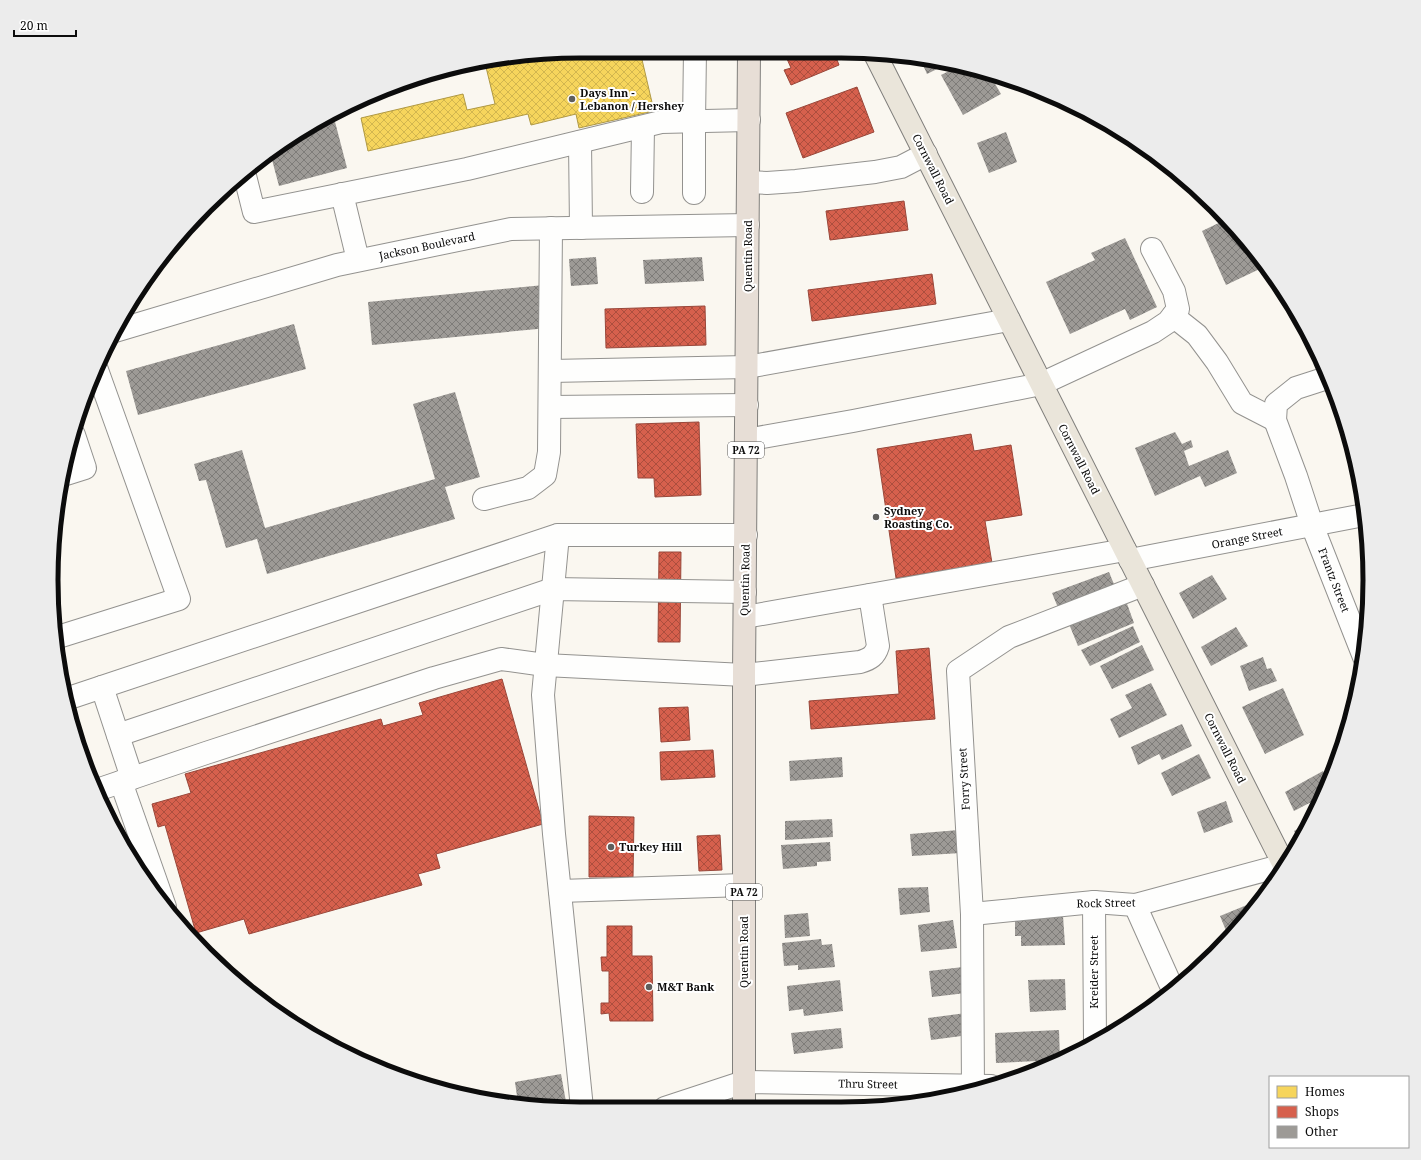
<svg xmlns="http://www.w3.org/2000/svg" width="1421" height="1160" viewBox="0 0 1421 1160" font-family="'Noto Serif',serif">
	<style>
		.homes { fill: url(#homes-cross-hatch); stroke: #b09944 }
		.shops { fill: url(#shops-cross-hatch); stroke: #99473a }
		.building { fill: url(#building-cross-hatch) }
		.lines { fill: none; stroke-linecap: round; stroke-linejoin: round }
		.minor-casing { stroke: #93928f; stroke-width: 24 }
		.major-casing { stroke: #807f7c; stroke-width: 24 }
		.highway-casing { stroke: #807f7c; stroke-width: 24 }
		.minor { stroke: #fefefd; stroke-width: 22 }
		.major { stroke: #eae5da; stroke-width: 22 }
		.highway { stroke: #e7ded6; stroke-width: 22 }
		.poi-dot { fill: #5f5e5c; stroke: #fff; stroke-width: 1.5 }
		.labels { text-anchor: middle; stroke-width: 4; stroke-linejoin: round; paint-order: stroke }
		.shield { fill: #fff; stroke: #555; stroke-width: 1 }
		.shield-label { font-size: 10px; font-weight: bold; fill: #0c0c0c }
		.poi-label { font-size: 11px; font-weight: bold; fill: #0c0c0c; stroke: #fff; text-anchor: start }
		.street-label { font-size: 11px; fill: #0c0c0c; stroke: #fff }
		.rim { fill: none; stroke: #0c0c0c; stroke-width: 5 }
	</style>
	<defs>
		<pattern id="homes-cross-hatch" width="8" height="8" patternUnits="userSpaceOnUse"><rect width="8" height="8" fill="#f6d55c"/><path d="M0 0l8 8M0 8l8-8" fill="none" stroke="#d2b64f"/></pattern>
		<pattern id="shops-cross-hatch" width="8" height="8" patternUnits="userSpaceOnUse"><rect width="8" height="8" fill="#d6604d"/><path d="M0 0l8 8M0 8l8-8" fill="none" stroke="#ac4e3e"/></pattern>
		<pattern id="building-cross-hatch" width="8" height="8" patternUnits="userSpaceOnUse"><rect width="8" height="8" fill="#9d9a96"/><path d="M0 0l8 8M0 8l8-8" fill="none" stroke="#7e7c79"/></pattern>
	</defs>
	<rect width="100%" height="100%" fill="#faf7f0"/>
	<polygon class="homes" points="580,51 640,51 654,111 579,128 576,114 531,125 528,114 368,151 361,118 463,94 467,110 495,104 485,63"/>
	<g class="shops">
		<polygon points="784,52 834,52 839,65 791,85 784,70 791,68"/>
		<polygon points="857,87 874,132 803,158 786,113"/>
		<polygon points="904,201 908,230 830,240 826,211"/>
		<polygon points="932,274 936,304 812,321 808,290"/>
		<polygon points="705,306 706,345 606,348 605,309"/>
		<polygon points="699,422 701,495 655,497 654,478 638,478 636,424"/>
		<polygon points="971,434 974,451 1011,445 1022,515 985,521 992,563 896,578 877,449"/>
		<polygon points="659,552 681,552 680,642 658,642"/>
		<polygon points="929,648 935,719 811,729 809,701 899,694 896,651"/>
		<polygon points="502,679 543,824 436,854 440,868 418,874 422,885 249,934 244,919 196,933 165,825 158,827 152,804 191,793 185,774 381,719 383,726 423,715 419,703"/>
		<polygon points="688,707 690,740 661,742 659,708"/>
		<polygon points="713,750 715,777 661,780 660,752"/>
		<polygon points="589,816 634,817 633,877 589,877"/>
		<polygon points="720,835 722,870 699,871 697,836"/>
		<polygon points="607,926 632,926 632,956 652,956 653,1021 610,1021 609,1013 601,1014 601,1003 609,1003 609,971 602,971 601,957 607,957"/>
	</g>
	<g class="building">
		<polygon points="920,58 944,61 949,63 927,74"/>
		<polygon points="959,66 965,73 971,69 990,75 1001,94 963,115 941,75"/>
		<polygon points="333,114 347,168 279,186 271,156 316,122"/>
		<polygon points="1006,132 1017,162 989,173 977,143"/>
		<polygon points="1225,220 1261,258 1266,266 1226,285 1202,231"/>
		<polygon points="1125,238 1157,307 1130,320 1125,309 1070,334 1046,282 1095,260 1091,253"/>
		<polygon points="596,257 598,284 571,286 569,259"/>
		<polygon points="702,257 704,281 645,284 643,260"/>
		<polygon points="544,285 548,328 372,345 368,302"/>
		<polygon points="294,324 306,369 138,415 126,371"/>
		<polygon points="455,392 480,477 445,487 455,519 267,574 257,539 226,548 206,480 199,481 194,464 242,450 265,528 435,479 413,404"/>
		<polygon points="1175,432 1182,444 1191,440 1193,447 1184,451 1189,466 1228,450 1237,473 1205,487 1200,476 1155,496 1135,448"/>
		<polygon points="1109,572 1118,594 1061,615 1052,593"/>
		<polygon points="1212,575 1227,599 1193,619 1179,593"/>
		<polygon points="1126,601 1134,623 1078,646 1069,624"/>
		<polygon points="1133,626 1140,642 1090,666 1081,650"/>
		<polygon points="1236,627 1248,646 1211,666 1201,647"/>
		<polygon points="1142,645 1154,670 1112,689 1100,666"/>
		<polygon points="1263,657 1267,669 1271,668 1277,681 1249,691 1240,666"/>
		<polygon points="1151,683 1167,715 1119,738 1110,719 1132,708 1125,695"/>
		<polygon points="1283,688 1304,735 1265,754 1242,707"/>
		<polygon points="1182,724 1192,746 1162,760 1159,754 1138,765 1131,747"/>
		<polygon points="1199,754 1211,778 1172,796 1161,773"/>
		<polygon points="842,757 843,777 790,781 789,761"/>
		<polygon points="1323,771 1328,781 1321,797 1294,811 1285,792"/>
		<polygon points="1226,801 1233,822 1204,833 1197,812"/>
		<polygon points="832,819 833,837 785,840 785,821"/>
		<polygon points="1309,823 1300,843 1294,831"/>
		<polygon points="959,830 961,853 912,856 910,834"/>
		<polygon points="830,842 831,861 817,862 817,866 783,869 781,845"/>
		<polygon points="928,887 930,912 900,915 898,888"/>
		<polygon points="1259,900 1239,929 1229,938 1220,916"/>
		<polygon points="808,913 810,936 785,938 784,915"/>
		<polygon points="1063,916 1065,945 1021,946 1021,936 1015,936 1015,917"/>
		<polygon points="953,920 957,948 921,952 918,925"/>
		<polygon points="821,939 822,945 832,944 835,967 798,970 798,965 784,966 782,943"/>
		<polygon points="963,967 966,993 932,997 929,971"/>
		<polygon points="1065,979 1066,1010 1030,1012 1028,980"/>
		<polygon points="840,980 843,1011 804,1016 803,1009 789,1011 787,986"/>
		<polygon points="966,1013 969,1035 931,1040 928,1018"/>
		<polygon points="841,1028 843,1048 794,1054 791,1033"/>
		<polygon points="1059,1030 1060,1060 996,1063 995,1033"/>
		<polygon points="561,1074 566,1102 542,1107 518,1103 515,1082"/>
		<polygon points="835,1100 835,1108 797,1108 797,1102"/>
	</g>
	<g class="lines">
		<g class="minor-casing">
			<g id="minor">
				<polyline points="580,142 581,228"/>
				<polyline points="245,176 254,212 467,169 661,122 749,120"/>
				<polyline points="748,182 767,183 796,181 875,172 901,167 926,154"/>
				<polyline points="642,192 643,127"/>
				<polyline points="694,193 694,122 695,51"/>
				<polyline points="342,194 358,260"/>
				<polyline points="1173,316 1197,335 1217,362 1242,403 1275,420"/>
				<polyline points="115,331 337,265 511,229 748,225"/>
				<polyline points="551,371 747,367 1009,320"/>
				<polyline points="1327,378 1296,388 1276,404 1275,420 1296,476 1312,525 1364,657"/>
				<polyline points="550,407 747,405"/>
				<polyline points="746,440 853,421 1041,384 1153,332 1168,322 1178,309 1174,291 1152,249"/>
				<polyline points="66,474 85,468 74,435"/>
				<polyline points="484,499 528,488 545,475 549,452 551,228"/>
				<polyline points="558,535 543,695 554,834 582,1108"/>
				<polyline points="1130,560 1364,515"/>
				<polyline points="745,617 1125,550"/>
				<polyline points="58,637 179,599 97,370"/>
				<polyline points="102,687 132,778"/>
				<polyline points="66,699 558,535 746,535"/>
				<polyline points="118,735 553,589 745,592"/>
				<polyline points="121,782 165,907"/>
				<path d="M97,790L206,753L434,678L501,659L545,665L744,675L860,662C870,659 875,656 878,646L870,595"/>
				<polyline points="560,891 744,885"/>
				<polyline points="1094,902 1095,1042"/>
				<polyline points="1135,905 1173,990"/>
				<polyline points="972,914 1094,902 1135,905 1284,865"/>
				<polyline points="973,1092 972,914 958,671 1009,637 1143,585"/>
				<polyline points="665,1108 744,1082 991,1086"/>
			</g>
		</g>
		<g class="major-casing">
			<polyline id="major" points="874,52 1284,865"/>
		</g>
		<g class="highway-casing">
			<polyline id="highway" points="744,1108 744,675 749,52"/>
		</g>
		<use href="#minor" class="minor"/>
		<use href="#major" class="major"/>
		<use href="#highway" class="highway"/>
	</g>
	<g class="poi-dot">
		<circle cx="572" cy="99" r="4"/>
		<circle cx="876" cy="517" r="4"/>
		<circle cx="611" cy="847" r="4"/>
		<circle cx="649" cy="987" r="4"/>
	</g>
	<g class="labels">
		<g class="shield">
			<rect x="728" y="442" width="36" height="16" rx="3"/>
			<rect x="726" y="884" width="36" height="16" rx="3"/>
		</g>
		<g class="shield-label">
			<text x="746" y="454">PA 72</text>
			<text x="744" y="896">PA 72</text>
		</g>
		<g class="poi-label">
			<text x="580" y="97">Days Inn -<tspan x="580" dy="13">Lebanon / Hershey</tspan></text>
			<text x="884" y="515">Sydney<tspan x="884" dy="13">Roasting Co.</tspan></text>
			<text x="619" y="851">Turkey Hill</text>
			<text x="657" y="991">M&amp;T Bank</text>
		</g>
		<g class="street-label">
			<text transform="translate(933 169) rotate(63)" y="4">Cornwall Road</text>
			<text transform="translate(427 246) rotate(-12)" y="4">Jackson Boulevard</text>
			<text transform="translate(748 256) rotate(-90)" y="4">Quentin Road</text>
			<text transform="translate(1079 459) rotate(63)" y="4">Cornwall Road</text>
			<text transform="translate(1247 538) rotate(-11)" y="4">Orange Street</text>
			<text transform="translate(745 580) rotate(-89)" y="4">Quentin Road</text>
			<text transform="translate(1334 580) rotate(69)" y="4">Frantz Street</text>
			<text transform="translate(1225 748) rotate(63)" y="4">Cornwall Road</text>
			<text transform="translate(964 779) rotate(-93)" y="4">Forry Street</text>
			<text transform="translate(1106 903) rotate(-1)" y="4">Rock Street</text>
			<text transform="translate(744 952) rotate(-90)" y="4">Quentin Road</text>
			<text transform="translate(1094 972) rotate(-90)" y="4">Kreider Street</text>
			<text transform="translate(868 1084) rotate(1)" y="4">Thru Street</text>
		</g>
	</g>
	<path d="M0 0H1421V1160H0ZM580 58H841A522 522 0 0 1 1363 580V580A522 522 0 0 1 841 1102H580A522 522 0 0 1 58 580V580A522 522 0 0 1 580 58Z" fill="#ececec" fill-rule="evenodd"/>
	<path class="rim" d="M580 58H841A522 522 0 0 1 1363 580V580A522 522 0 0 1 841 1102H580A522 522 0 0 1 58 580V580A522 522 0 0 1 580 58Z"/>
	<rect x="1269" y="1076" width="140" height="72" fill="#ffffff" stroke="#9e9e9e"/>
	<rect x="1277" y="1086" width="20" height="12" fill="#f6d55c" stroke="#9e9e9e"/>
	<text x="1305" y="1096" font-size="12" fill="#0c0c0c">Homes</text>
	<rect x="1277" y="1106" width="20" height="12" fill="#d6604d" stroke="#9e9e9e"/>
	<text x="1305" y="1116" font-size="12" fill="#0c0c0c">Shops</text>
	<rect x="1277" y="1126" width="20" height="12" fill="#9d9a96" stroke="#9e9e9e"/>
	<text x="1305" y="1136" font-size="12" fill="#0c0c0c">Other</text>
	<path d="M14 30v6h62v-6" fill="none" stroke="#0c0c0c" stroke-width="2"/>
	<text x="20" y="30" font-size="12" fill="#0c0c0c" stroke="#ffffff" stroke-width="3" paint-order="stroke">20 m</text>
</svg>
